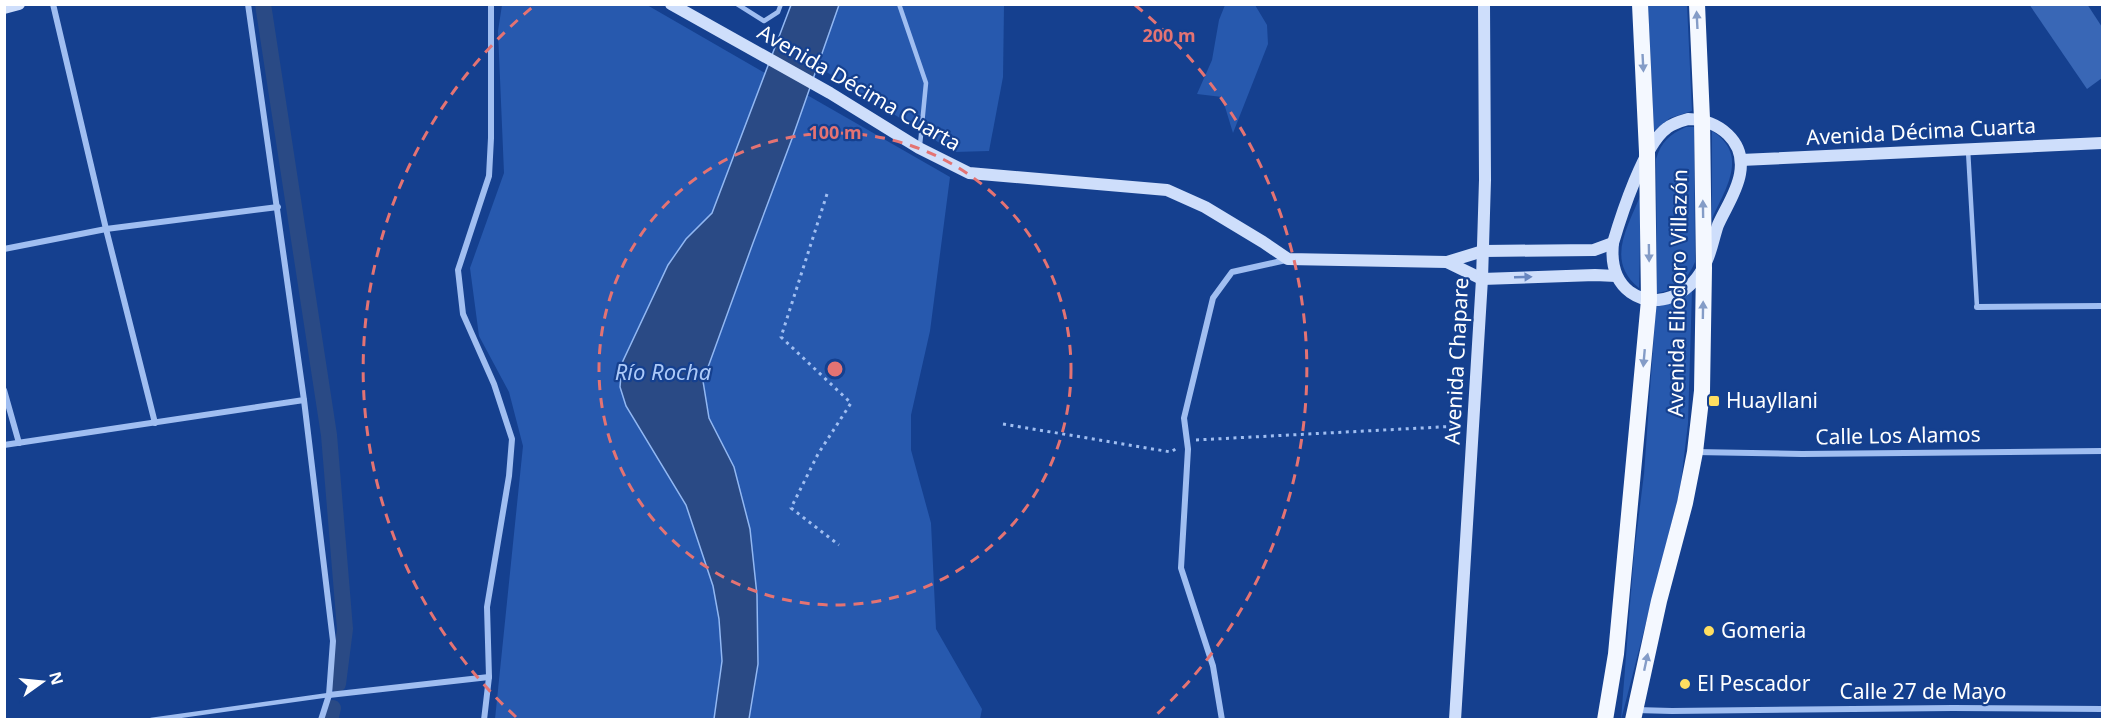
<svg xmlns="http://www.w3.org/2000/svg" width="2107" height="724" viewBox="0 0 2107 724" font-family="'Noto Sans',sans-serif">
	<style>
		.green { fill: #2759ae }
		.water { fill: #2a4a85; stroke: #92b8f3; stroke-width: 1.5 }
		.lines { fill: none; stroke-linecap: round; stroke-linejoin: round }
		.canal { stroke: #2a4a85; stroke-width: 16 }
		.building { fill: #3967b6 }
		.path { stroke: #a0bef1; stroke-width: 3; stroke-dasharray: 3 4.5; stroke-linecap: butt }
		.service { stroke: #a0bef1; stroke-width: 4.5 }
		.minor { stroke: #a0bef1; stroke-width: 6 }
		.secondary { stroke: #cedefb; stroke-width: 12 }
		.trunk { stroke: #f4f8ff; stroke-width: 16 }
		.oneway { fill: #849cc7 }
		.oneway2 { fill: #6887c0 }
		.ring { fill: none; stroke: #e47373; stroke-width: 3; stroke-dasharray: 10 8 }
		.poi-dot { fill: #ffde60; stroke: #15408f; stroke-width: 2 }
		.labels { text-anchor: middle; stroke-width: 4.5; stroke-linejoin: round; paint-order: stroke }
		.street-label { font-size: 21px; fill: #fff; stroke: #15408f }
		.poi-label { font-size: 21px; fill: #fff; stroke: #15408f; text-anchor: start }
		.water-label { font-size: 22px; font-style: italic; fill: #acc9f8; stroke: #15408f }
		.centre { fill: #e47373; stroke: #15408f; stroke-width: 3 }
		.ring-label { font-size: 18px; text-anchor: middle; font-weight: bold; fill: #e47373; stroke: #15408f; stroke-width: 4.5; stroke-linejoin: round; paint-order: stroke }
	</style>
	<rect width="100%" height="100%" fill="#15408f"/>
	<g class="green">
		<polygon points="502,5 647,5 765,73 712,213 686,239 622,363 658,458 686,505 713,586 719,619 722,661 714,719 495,719 523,446 509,392 479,336 470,268 504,173 498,31"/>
		<polygon points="839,5 1004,5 1003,77 989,151 954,152 817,66"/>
		<polygon points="1225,5 1255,5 1267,25 1268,44 1233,133 1222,97 1197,94 1212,60 1219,20"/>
		<polygon points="1648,5 1687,5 1692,111 1670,118 1654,131"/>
		<polygon points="807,95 950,177 930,331 911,415 911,450 931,523 936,629 982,709 980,719 749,719 758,664 757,595 750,529 734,467 709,418 703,381"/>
		<path d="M1686,127H1694L1695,262C1687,280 1677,290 1657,293L1656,159C1661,142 1670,134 1686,127Z"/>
		<path d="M1712,131C1750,155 1725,189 1712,219Z"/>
		<path d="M1641,194L1639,288C1605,261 1628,227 1641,194Z"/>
		<polygon points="1692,290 1688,423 1680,490 1621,720 1634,554 1644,474 1656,307 1680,300"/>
	</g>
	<polygon class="water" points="791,5 839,5 793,136 753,243 703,381 709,418 734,467 750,529 757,595 758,664 749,719 714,719 722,661 719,619 713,586 686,505 626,406 620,387 622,363 668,265 686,239 712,213"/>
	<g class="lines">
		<g class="canal">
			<polyline points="263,4 329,435 345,629 338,684"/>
			<polyline points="330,720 333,708"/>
		</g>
	</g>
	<polygon class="building" points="2029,4 2087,4 2102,27 2102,78 2087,89"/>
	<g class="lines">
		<g class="path">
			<polyline points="827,194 781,337 851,403 818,454 791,508 839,545"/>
			<polyline points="1003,424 1171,452 1177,448"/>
			<polyline points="1196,440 1459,426"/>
		</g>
		<g class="service">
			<polyline points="737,4 764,21 778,12 781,4"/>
			<polyline points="899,4 926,83 920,145"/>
			<polyline points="1968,150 1977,307"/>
			<polyline points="151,720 329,695"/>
		</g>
		<g class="minor">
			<polyline points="53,4 106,229 155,423"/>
			<polyline points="248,4 304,400 333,641 329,695 321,720"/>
			<polyline points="4,249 106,229 278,207"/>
			<polyline points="1977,307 2102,306"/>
			<polyline points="4,390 19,443"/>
			<polyline points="4,445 304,400"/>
			<polyline points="1695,452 1802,454 2102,451"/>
			<polyline points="329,695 489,677"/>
			<polyline points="1636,710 1672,711 1953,708 2102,709"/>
			<polyline points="484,720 489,677 487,607 509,476 512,439 494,384 463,314 458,270 489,176 491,138 491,4"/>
			<polyline points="1222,720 1213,666 1181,568 1188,449 1184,418 1213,298 1232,272 1286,260"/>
		</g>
		<g class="secondary">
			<polyline points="671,4 830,93 919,148 969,173 1167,190 1205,207 1263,242 1288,259 1447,262 1483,251 1594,250 1613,243"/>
			<polyline points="4,8 19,4"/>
			<path d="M1688,119C1719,120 1746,141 1740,174C1737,192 1725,209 1718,225C1713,239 1711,256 1703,268C1689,294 1657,311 1630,292C1614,280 1611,262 1613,243C1621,216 1644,144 1667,128C1673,123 1681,121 1688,119Z"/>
			<polyline points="1741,160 2102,143"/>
			<polyline points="1447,262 1482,279 1595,275 1616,276"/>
			<polyline points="1455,720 1482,279 1485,180 1484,4"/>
		</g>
		<g class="trunk">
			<polyline points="1605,720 1616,654 1649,300 1647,152 1640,4"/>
			<polyline points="1633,720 1659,601 1685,503 1695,452 1702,391 1704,268 1702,119 1697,4"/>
		</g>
	</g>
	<defs><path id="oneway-solid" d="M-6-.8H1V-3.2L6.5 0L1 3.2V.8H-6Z" transform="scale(1.5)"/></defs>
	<g class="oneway">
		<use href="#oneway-solid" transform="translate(1697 20) rotate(-93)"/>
		<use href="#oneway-solid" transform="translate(1643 63) rotate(87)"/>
		<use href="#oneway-solid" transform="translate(1703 209) rotate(-91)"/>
		<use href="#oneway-solid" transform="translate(1649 253) rotate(89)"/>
		<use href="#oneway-solid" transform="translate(1703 310) rotate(-89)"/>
		<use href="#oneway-solid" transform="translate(1644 358) rotate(95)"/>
		<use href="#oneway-solid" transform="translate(1646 662) rotate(-78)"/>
	</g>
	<use class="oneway2" href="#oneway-solid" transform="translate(1523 277) rotate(-2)"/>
	<g class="ring">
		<circle cx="835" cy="369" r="236"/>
		<path d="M516 717A472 472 0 0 1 535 5M1135 5A472 472 0 0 1 1154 717"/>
	</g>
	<g class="poi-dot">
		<rect x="1708" y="395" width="12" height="12" rx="3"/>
		<circle cx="1709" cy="631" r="6"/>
		<circle cx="1685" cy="684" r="6"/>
	</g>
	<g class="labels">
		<g class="street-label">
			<text transform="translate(859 88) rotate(30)" y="7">Avenida Décima Cuarta</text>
			<text transform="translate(1921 132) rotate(-3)" y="7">Avenida Décima Cuarta</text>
			<text transform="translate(1678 293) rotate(-89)" y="7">Avenida Eliodoro Villazón</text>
			<text transform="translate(1457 361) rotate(-87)" y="7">Avenida Chapare</text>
			<text transform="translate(1898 436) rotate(-1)" y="7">Calle Los Alamos</text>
			<text x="1923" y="699">Calle 27 de Mayo</text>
		</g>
		<g class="poi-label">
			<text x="1726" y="408">Huayllani</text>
			<text x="1721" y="638">Gomeria</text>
			<text x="1697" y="691">El Pescador</text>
		</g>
		<g class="water-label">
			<text x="663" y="380">Río Rocha</text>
		</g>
	</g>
	<circle cx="835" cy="369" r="9" class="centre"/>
	<g class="ring-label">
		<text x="1169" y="42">200 m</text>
		<text x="835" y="139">100 m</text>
	</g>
	<rect width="2107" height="724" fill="none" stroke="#ffffff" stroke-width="12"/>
	<g transform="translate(42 682) rotate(75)" stroke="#15408f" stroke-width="4.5" paint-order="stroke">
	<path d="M0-4.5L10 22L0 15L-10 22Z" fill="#ffffff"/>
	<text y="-9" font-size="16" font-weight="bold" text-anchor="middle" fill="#ffffff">N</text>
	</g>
</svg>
